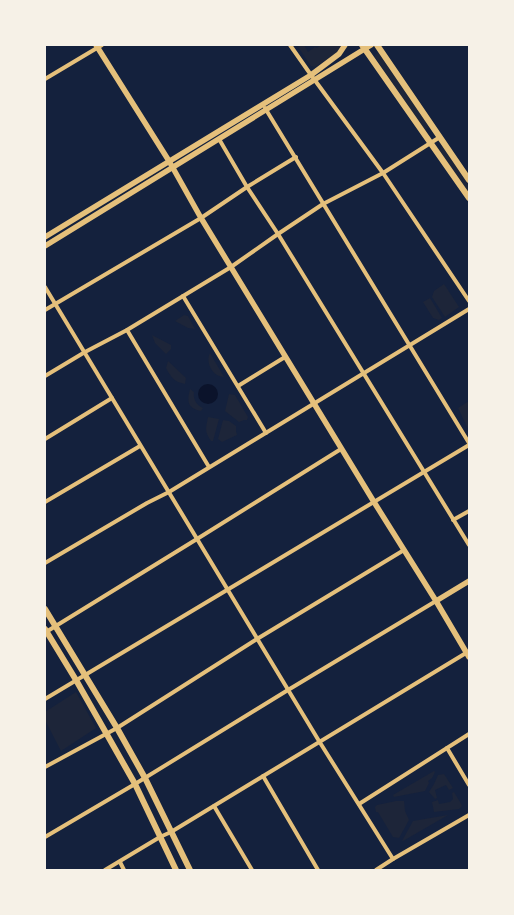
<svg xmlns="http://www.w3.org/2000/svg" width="514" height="915" viewBox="0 0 514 915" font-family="Signika,sans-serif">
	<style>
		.green { fill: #1d2539 }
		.water { fill: #0b132b }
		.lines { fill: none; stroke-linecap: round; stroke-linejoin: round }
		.minor { stroke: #e5c07b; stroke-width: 4 }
		.tertiary { stroke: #e5c07b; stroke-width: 5.5 }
		.secondary { stroke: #e5c07b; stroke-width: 6 }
	</style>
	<rect width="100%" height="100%" fill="#14213d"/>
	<g class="green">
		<polygon points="301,45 304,45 308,52 315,47 317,48 321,45 341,45 341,50 315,67 311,66 298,47"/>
		<polygon points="379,52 429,126 426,130 424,130 375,57 375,55"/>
		<polygon points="441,147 443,147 469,185 469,195 439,151"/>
		<polygon points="444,284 459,307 445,317 432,297 434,291"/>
		<polygon points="430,298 442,318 439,320 433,318 423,302"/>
		<polygon points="184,315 188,316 195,329 188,328 175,321"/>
		<polygon points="152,335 171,345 171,349 166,354 155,343"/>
		<path d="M210,353L224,377C223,377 218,376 217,375C210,371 206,360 210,353Z"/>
		<path d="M168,361L186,378L185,384C174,382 171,377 166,368Z"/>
		<path d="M190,389L194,392C193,399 196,405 203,408L201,411C187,408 187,401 190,389Z"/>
		<polygon points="229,394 235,395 248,417 247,420 244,420 239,422 225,411"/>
		<polygon points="469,401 469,431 458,408"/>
		<path d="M208,417L219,419L213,441H211C204,431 206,428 208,417Z"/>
		<polygon points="223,420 229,421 236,426 236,431 237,435 222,442 218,439"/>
		<polygon points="76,692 96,728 61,751 45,720 45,712"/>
		<polygon points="434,771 435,772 432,778 428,781 429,783 425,791 394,797 393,795"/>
		<polygon points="444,774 453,788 449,790 446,785 435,790 437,798 435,799 429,792 434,784 438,775"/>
		<polygon points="454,792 460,802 462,806 459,809 434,812 432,802 438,800 439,804 450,802 453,799 452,793"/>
		<polygon points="396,801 404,801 405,811 409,820 399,838 393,837 378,812 376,812 375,807 377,805"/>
		<polygon points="448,815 403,841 402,841 413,821"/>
	</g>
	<circle class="water" cx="208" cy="394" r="10"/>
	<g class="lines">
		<g class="minor">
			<polyline points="290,45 311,75 383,173 469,301"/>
			<polyline points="45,79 102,45"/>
			<polyline points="265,108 469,443"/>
			<polyline points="219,139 247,187 278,234 469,545"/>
			<polyline points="45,287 319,741 393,859"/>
			<polyline points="183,296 266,433"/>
			<polyline points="45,310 201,218 247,187 296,157"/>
			<polyline points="127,330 209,467"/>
			<polyline points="45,376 85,352 127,330 231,267 278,234 323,204 383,173 440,137"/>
			<polyline points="238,386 285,357"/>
			<polyline points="45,439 112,398"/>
			<polyline points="45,502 140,446"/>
			<polyline points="453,520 469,511"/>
			<polyline points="45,563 147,503 169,492 469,309"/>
			<polyline points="46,632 197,539 341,449"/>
			<polyline points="45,699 469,445"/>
			<polyline points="447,748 469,785"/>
			<polyline points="45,767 117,728 257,639 404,550"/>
			<polyline points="263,776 318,870"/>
			<polyline points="359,804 469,734"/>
			<polyline points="214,806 252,870"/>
			<polyline points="45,837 135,784 288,690 436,601"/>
			<polyline points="120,862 124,870"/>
			<polyline points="105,870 160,837 171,832 466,653"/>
			<polyline points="376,870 393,859 469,815"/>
		</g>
		<g class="tertiary">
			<polyline points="96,45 169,161 201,218 374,502 436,601 469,657"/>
			<polyline points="45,237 311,75 339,54 345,45"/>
			<polyline points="45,246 371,45"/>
			<polyline points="436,601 469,581"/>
		</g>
		<g class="secondary">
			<polyline points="362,45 469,198"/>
			<polyline points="377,45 469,180"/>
			<polyline points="45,609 117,728 145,778 190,870"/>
			<polyline points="45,629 76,680 135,784 176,870"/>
		</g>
	</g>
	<rect width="514" height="915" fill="none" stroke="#f6f1e7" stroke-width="92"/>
</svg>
